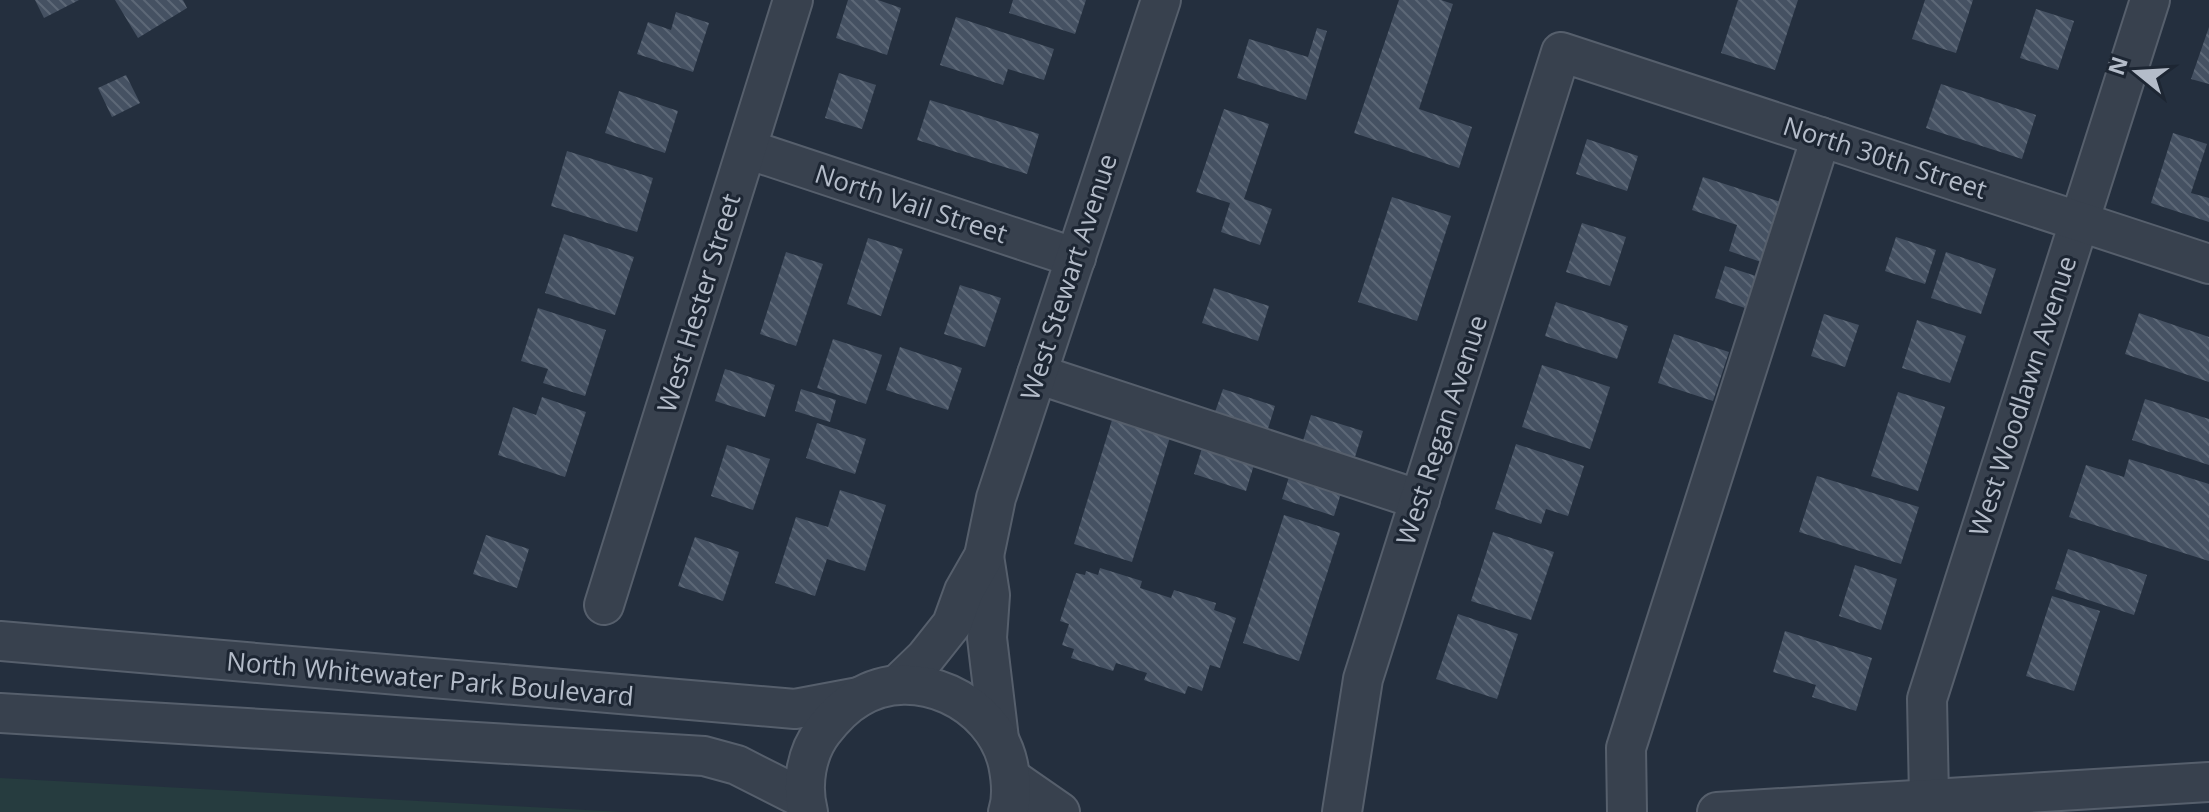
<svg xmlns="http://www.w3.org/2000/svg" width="2209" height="812" viewBox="0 0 2209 812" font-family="'Open Sans',sans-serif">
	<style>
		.green { fill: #263c3f }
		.building { fill: url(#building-back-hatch) }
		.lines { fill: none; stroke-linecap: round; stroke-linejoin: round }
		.minor-casing { stroke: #565f6c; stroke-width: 42 }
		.minor { stroke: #38414e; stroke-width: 38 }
		.labels { text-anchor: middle; stroke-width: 6; stroke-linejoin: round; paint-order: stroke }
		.street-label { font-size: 26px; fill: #b4bcc9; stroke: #1d2633 }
	</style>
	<defs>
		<pattern id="building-back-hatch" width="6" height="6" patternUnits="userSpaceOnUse" patternTransform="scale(2)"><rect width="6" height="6" fill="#455162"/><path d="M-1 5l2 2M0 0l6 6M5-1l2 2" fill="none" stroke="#5d6877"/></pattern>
	</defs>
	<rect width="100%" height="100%" fill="#242f3e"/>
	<polygon class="green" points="0,778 622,812 0,812"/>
	<g class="building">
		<polygon points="35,0 79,0 44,18"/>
		<polygon points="115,0 183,0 187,8 138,38"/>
		<polygon points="848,0 878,0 901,8 887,55 836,38"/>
		<polygon points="1013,0 1086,0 1075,34 1009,13"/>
		<polygon points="1399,0 1441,0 1453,4 1419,109 1472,127 1459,168 1354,133"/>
		<polygon points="1738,0 1798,0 1775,70 1721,53"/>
		<polygon points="1925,0 1973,0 1956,53 1912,39"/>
		<polygon points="2036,9 2074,21 2058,70 2020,58"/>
		<polygon points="676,12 709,23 693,72 637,54 648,22 671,30"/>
		<polygon points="956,17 1054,49 1044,80 1008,69 1003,85 940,65"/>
		<polygon points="2209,27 2209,84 2191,79"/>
		<polygon points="1317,28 1327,31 1306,100 1237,78 1249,39 1308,57"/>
		<polygon points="839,73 876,85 862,129 825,118"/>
		<polygon points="126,75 140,103 112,117 98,88"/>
		<polygon points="1941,84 2036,115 2022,159 1926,128"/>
		<polygon points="619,91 678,111 665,153 605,133"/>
		<polygon points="930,100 1039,134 1027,174 917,140"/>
		<polygon points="1224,109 1269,124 1244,199 1272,209 1260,245 1221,232 1230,203 1196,192"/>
		<polygon points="2173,133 2207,144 2191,193 2209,198 2209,222 2151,203"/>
		<polygon points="1587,139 1638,156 1627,191 1576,174"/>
		<polygon points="567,151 653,178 637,232 551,206"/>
		<polygon points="1703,177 1784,203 1764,263 1729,251 1737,225 1692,210"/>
		<polygon points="1392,197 1451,216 1417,321 1358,302"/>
		<polygon points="1582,223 1626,237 1610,286 1566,272"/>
		<polygon points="564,234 634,257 615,315 545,293"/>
		<polygon points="1896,237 1936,250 1925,284 1885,271"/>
		<polygon points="868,238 903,249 881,316 847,304"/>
		<polygon points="786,252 823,264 796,346 760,334"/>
		<polygon points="1946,252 1996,269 1981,314 1931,298"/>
		<polygon points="1725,266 1759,277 1748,309 1715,298"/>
		<polygon points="960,285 1001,298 985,347 944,334"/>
		<polygon points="1214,288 1269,306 1258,341 1202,323"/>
		<polygon points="1556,302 1628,326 1617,359 1545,336"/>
		<polygon points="538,308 606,330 585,396 543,383 548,369 521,361"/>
		<polygon points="2139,313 2209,337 2209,382 2125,354"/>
		<polygon points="1824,314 1859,325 1845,367 1811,356"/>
		<polygon points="1917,320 1966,336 1950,383 1902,368"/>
		<polygon points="1674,334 1729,352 1713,401 1658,383"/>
		<polygon points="833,339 882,355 866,404 817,388"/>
		<polygon points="900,347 962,368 948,410 886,390"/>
		<polygon points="1542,365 1610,387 1590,449 1522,427"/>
		<polygon points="725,369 775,385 765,417 715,401"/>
		<polygon points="801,389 836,400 830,422 795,411"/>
		<polygon points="1223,389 1275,406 1267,432 1214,415"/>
		<polygon points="1898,392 1945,407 1918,491 1871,476"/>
		<polygon points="542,397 586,412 565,477 498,455 513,407 536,415"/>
		<polygon points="2145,399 2209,419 2209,465 2132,440"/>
		<polygon points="1311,415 1363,431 1355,457 1303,441"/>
		<polygon points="1112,420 1170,437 1132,562 1074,544"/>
		<polygon points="817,423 866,439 855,474 806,458"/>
		<polygon points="1516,444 1584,466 1568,516 1546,509 1541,524 1495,509"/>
		<polygon points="727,445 770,459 753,510 711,496"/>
		<polygon points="1202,448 1254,465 1246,491 1194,474"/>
		<polygon points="2129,459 2209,484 2209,561 2069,517 2086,465 2124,477"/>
		<polygon points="1290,474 1342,490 1334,516 1282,499"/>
		<polygon points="1817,476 1919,507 1901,564 1799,532"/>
		<polygon points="840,490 886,505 865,571 827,559 815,596 775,583 796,517 828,527"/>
		<polygon points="1284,515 1340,533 1299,661 1243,643"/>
		<polygon points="1493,532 1554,552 1531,620 1471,601"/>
		<polygon points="486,535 529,549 517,588 473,574"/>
		<polygon points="695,537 739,552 723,601 678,586"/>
		<polygon points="2068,549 2147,575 2134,615 2055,589"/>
		<polygon points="1855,565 1897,579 1881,630 1839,616"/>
		<polygon points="1100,568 1142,581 1140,588 1171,598 1174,590 1216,603 1214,610 1236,618 1220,668 1210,665 1202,691 1188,686 1185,694 1144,680 1147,673 1116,663 1113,671 1071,658 1074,649 1062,645 1069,624 1060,621 1076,573 1085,575 1086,571 1098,575"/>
		<polygon points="2052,596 2100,611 2074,691 2026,676"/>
		<polygon points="1458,614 1518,634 1497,699 1436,679"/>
		<polygon points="1785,631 1872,658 1856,711 1812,697 1816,685 1773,672"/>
	</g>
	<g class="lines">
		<g class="minor-casing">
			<g id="minor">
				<polyline points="747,149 1076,258"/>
				<polyline points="1037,374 1420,500"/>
				<polyline points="984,556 990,595 987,638 999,739"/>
				<polyline points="604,605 793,0"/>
				<polyline points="0,641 795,709 859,697"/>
				<polyline points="897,685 925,658 952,624 964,591 984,556 996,498 1161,0"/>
				<polyline points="0,713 704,756 737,765 804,799"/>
				<polyline points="1011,778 1060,812"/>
				<polyline points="1929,797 1927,699 2150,0"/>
				<path d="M808,812C801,785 806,753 823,731C833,718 844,706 858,698C914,663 994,701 1008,764C1011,779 1013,797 1008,812"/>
				<polyline points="1342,812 1363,679 1561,52 2209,264"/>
				<polyline points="1627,812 1626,748 1821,137"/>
				<polyline points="1717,812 2209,782"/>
			</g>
		</g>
		<use href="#minor" class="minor"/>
	</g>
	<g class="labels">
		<g class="street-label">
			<text transform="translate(1885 158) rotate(18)" y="9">North 30th Street</text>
			<text transform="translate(911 204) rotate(18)" y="9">North Vail Street</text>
			<text transform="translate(1069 277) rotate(-72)" y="9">West Stewart Avenue</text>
			<text transform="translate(699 303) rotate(-73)" y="9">West Hester Street</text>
			<text transform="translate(2023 396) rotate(-72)" y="9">West Woodlawn Avenue</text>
			<text transform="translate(1442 430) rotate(-72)" y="9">West Regan Avenue</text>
			<text transform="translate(430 679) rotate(5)" y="9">North Whitewater Park Boulevard</text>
		</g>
	</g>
	<g transform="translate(2137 72) rotate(288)" stroke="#1d2633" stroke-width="6" paint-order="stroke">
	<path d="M0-6L14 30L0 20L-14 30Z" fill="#b4bcc9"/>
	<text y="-12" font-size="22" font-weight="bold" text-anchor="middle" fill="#b4bcc9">N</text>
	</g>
</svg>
